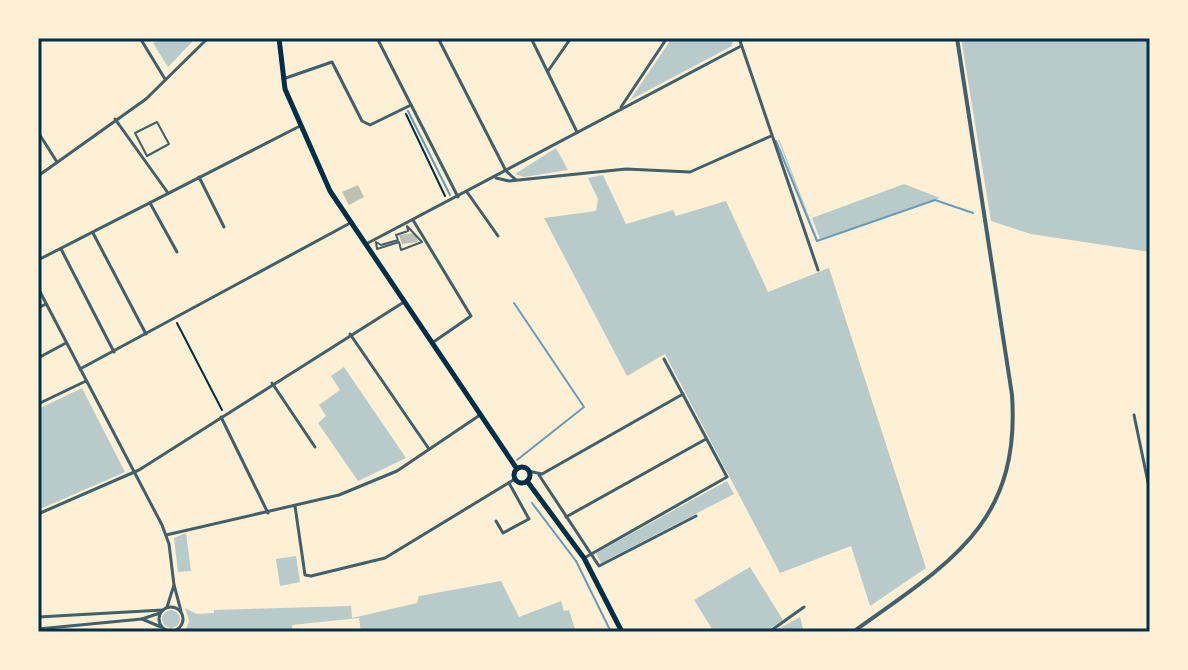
<svg xmlns="http://www.w3.org/2000/svg" width="1188" height="670" viewBox="0 0 1188 670" font-family="'Sofia Sans Condensed',sans-serif">
	<style>
		.green { fill: #b9caca }
		.lines { fill: none; stroke-linecap: round; stroke-linejoin: round }
		.stream { stroke: #669bbc; stroke-width: 2 }
		.building { fill: #bec0b2 }
		.path { stroke: #003049; stroke-width: 2 }
		.pedestrian { stroke: #3f606c; stroke-width: 2 }
		.minor { stroke: #3f606c; stroke-width: 3 }
		.tertiary { stroke: #3f606c; stroke-width: 4 }
		.primary { stroke: #003049; stroke-width: 5 }
		.neatline { fill: none; stroke: #003049; stroke-width: 3 }
	</style>
	<rect width="100%" height="100%" fill="#fdf0d5"/>
	<g class="green">
		<polygon points="166,38 196,38 168,67 153,43"/>
		<polygon points="672,38 733,39 732,46 630,100"/>
		<polygon points="961,38 1150,38 1150,252 1031,234 991,221"/>
		<polygon points="778,139 780,141 818,240 813,234"/>
		<polygon points="556,148 568,170 524,177 515,174"/>
		<polygon points="603,175 626,224 673,210 676,216 726,201 768,292 829,268 926,568 870,606 851,546 780,573 665,354 627,376 544,218 596,211 598,199 588,178"/>
		<polygon points="904,184 940,198 820,239 812,218"/>
		<polygon points="344,367 406,458 358,481 318,423 326,416 319,405 340,390 331,376"/>
		<polygon points="82,388 125,472 38,510 38,409"/>
		<polygon points="727,481 734,494 601,563 596,553"/>
		<polygon points="186,533 191,571 178,572 174,538"/>
		<polygon points="296,556 300,582 280,586 276,559"/>
		<polygon points="750,567 783,620 765,632 714,632 694,600"/>
		<polygon points="501,581 519,617 561,601 564,611 569,610 576,632 361,632 359,618 292,625 293,632 185,632 189,621 185,608 197,614 214,613 214,610 351,606 352,618 417,603 419,596"/>
		<circle cx="171" cy="619" r="9"/>
		<polygon points="800,617 804,632 773,632"/>
	</g>
	<g class="lines">
		<g class="stream">
			<polyline points="408,111 450,195"/>
			<polyline points="776,141 817,241 935,200 973,213"/>
			<polyline points="514,303 584,407 517,460"/>
			<polyline points="532,503 576,561 611,632"/>
		</g>
	</g>
	<g class="building">
		<polygon points="358,185 364,197 349,205 342,192"/>
		<polygon points="415,233 418,242 402,244 399,235"/>
	</g>
	<g class="lines">
		<g class="path">
			<polyline points="406,114 445,196"/>
			<polyline points="177,323 222,410"/>
		</g>
		<g class="pedestrian">
			<polygon points="157,122 169,144 147,156 135,133"/>
			<polygon points="407,226 422,242 401,250 399,242 377,249 376,242 381,245 398,240 396,235 408,231"/>
		</g>
		<g class="minor">
			<polyline points="140,38 165,79"/>
			<polyline points="377,38 458,197"/>
			<polyline points="438,38 506,171 516,180"/>
			<polyline points="531,38 577,132"/>
			<polyline points="739,38 818,270"/>
			<polyline points="548,71 571,38"/>
			<polyline points="283,79 332,62 362,121 370,125 411,105"/>
			<polyline points="621,107 667,38"/>
			<polyline points="115,119 168,193"/>
			<polyline points="38,132 57,162"/>
			<polyline points="38,176 146,99 208,38"/>
			<polyline points="199,177 224,227"/>
			<polyline points="496,178 509,181 626,169 690,172 771,136"/>
			<polyline points="467,192 498,236"/>
			<polyline points="150,203 177,252"/>
			<polyline points="413,220 471,316 432,343"/>
			<polyline points="93,233 146,334"/>
			<polyline points="366,244 741,46"/>
			<polyline points="61,249 114,352"/>
			<polyline points="38,260 300,126"/>
			<polyline points="38,288 162,525 169,544 174,585"/>
			<polyline points="38,308 46,304"/>
			<polyline points="350,334 429,449"/>
			<polyline points="38,358 66,343"/>
			<polyline points="80,369 352,222"/>
			<polyline points="272,383 315,447"/>
			<polyline points="38,404 86,381"/>
			<polyline points="1134,415 1150,492"/>
			<polyline points="221,417 268,513"/>
			<polyline points="528,471 542,474 683,394"/>
			<polyline points="539,475 599,566 696,516"/>
			<polyline points="295,506 305,575 311,576 385,558 515,479"/>
			<polyline points="38,514 139,470 404,302"/>
			<polyline points="566,517 706,439"/>
			<polyline points="496,521 503,533 529,519 509,483"/>
			<polyline points="166,535 339,495 397,471 480,415"/>
			<polyline points="586,557 727,477 664,359"/>
			<circle cx="171" cy="619" r="12"/>
			<polyline points="167,607 174,585 181,611"/>
			<polyline points="160,613 142,619 161,627"/>
			<polyline points="38,617 163,610"/>
			<polyline points="38,629 142,619"/>
			<polyline points="769,632 804,607"/>
		</g>
		<path class="tertiary" d="M853,632C947,564 1021,526 1012,395L957,38"/>
		<g class="primary">
			<polyline points="279,38 285,89 330,191 517,469"/>
			<circle cx="522" cy="475" r="8"/>
			<polyline points="527,481 584,558 622,632"/>
		</g>
	</g>
	<rect width="1188" height="670" fill="none" stroke="#fdf0d5" stroke-width="80"/>
	<rect x="40" y="40" width="1108" height="590" class="neatline"/>
</svg>
